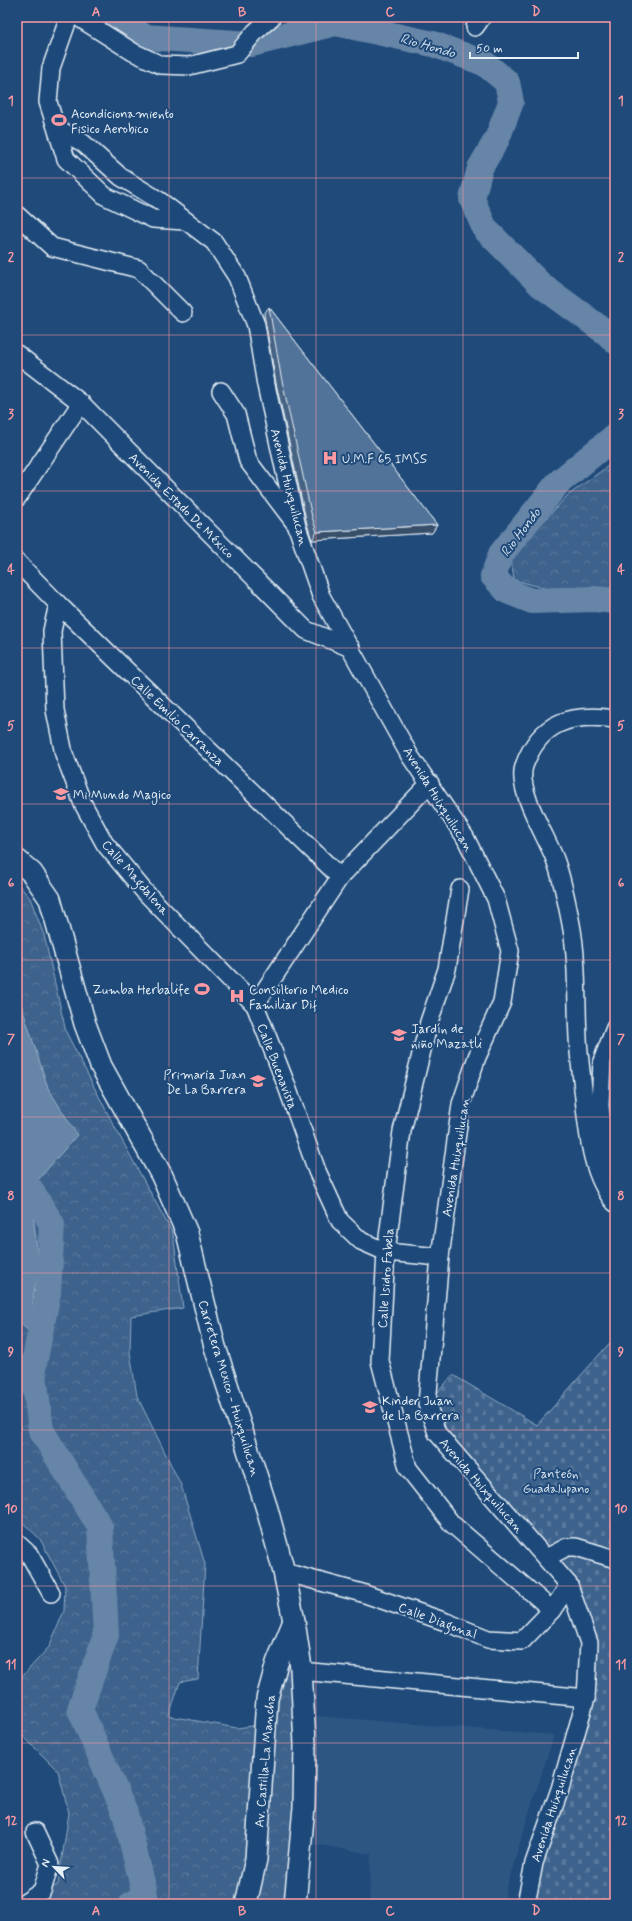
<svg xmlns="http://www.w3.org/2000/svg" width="632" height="1921" viewBox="0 0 632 1921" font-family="Mynerve,sans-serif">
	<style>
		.built { fill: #2e5683 }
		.forest { fill: url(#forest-crowns); stroke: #92aac2 }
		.cemetery { fill: url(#cemetery-stones); stroke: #92aac2 }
		.water { fill: #6685a7; stroke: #9ab0c7 }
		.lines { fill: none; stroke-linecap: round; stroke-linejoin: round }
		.river { stroke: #6685a7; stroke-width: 26 }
		.minor-casing { stroke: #e8f1f8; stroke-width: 20 }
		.major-casing { stroke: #e8f1f8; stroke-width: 24 }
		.minor { stroke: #1f4a7a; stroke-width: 17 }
		.major { stroke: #1f4a7a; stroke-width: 21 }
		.wall { fill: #466384; stroke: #e8f1f8 }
		.shaded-wall { fill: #39506b; stroke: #e8f1f8 }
		.building { fill: #517399; stroke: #e8f1f8 }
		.grid { fill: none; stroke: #ff9aa2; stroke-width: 1; stroke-opacity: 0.55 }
		.labels { text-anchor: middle; stroke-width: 4; stroke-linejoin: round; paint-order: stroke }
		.poi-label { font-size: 13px; fill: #e8f1f8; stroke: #1f4a7a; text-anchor: start }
		.street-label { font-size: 13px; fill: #e8f1f8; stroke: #1f4a7a }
		.park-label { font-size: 13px; fill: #d7e3ed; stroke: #1f4a7a }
		.water-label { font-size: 14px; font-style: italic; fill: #d4e1ec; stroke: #1f4a7a }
		.neatline { fill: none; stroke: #ff9aa2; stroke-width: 1.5 }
		.grid-label { font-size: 13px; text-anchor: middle; font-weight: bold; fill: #ff9aa2 }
	</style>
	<defs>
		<pattern id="forest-crowns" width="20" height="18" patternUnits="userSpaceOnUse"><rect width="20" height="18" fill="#3c628c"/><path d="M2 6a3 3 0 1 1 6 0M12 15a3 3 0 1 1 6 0" fill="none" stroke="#58799d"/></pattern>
		<pattern id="cemetery-stones" width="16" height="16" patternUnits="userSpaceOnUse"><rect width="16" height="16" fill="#3c628c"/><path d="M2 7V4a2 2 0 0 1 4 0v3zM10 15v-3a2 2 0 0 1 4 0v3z" fill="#58799d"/></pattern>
	</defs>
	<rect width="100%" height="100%" fill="#1f4a7a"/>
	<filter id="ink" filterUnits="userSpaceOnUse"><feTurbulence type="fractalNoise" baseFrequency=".025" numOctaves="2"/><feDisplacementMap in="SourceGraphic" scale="8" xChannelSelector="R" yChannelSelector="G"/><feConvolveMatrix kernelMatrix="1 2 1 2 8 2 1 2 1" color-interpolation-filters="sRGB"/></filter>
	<g filter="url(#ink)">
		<polygon class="built" points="316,1716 554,1735 525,1826 506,1890 504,1904 369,1904 371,1854 308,1843"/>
		<g class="forest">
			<polygon points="615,461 615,592 548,589 514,580 511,557 567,496"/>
			<polygon points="17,883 30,898 44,935 66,1032 112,1122 173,1234 183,1308 131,1316 130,1352 137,1396 181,1485 205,1564 198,1679 180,1682 169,1716 237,1728 273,1723 274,1699 290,1650 298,1804 284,1904 31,1904 58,1884 69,1813 58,1771 17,1730 17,1682 49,1647 64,1611 65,1586 40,1539 17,1517"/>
		</g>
		<polygon class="cemetery" points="615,1337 615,1904 526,1904 560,1789 589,1643 568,1585 437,1433 427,1404 453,1375 537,1425"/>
		<polygon class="water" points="17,992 48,1088 77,1135 30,1189 39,1266 34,1292 30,1332 17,1321"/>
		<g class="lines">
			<g class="river">
				<polyline points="117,17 144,37 252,44 336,23 433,44 484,63 507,82 511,102 497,139 480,168 472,199 485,229 541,285 608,334 615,341"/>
				<polyline points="615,436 558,483 501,554 493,576 507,591 532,601 594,599 615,601"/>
				<polyline points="30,1189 52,1224 48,1293 33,1369 41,1430 100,1527 106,1635 80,1709 125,1813 145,1895 132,1904"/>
			</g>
			<g class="minor-casing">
				<g id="minor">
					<polyline points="69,17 51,68 48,102 66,159 105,196 153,219 185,221"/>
					<polyline points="78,17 133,52 161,65 189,66 237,54 255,32 272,17"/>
					<polyline points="475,27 482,17"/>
					<polyline points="58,129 83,143 121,177 160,201 214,242 237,277 256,325 266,385 297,527 321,596 410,756 465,837 496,899 510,951 502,1002 477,1057 461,1104 440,1257 427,1404 437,1433 569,1585 589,1643 586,1698 560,1789 534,1863 526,1904"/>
					<polyline points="17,215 52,247 139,269 183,313"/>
					<polyline points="17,354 81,403 306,630 351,648"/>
					<polyline points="221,391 236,414 248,461 294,522"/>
					<polyline points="17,498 81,403"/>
					<polyline points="17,562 58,604 340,877"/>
					<polyline points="58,604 52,631 55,710 64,754 83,804 105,844 144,891 255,1005 286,1084 317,1171 340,1221 361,1241 386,1252 440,1257"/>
					<path d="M615,719C572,713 540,721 524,766C516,791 548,838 556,862C563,882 567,903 571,924C578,961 576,1000 578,1038C579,1058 582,1078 584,1098C588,1133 591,1175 615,1203"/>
					<polyline points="460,889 447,969 429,1022 402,1131 386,1252 380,1361 408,1468 452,1524 552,1610"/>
					<polyline points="255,1005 340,877 430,783"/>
					<polyline points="615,1028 602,1061 600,1106 605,1147 615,1171"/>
					<polyline points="17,1543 29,1554 51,1593"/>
					<polyline points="546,1558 567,1547 576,1547 615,1559"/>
					<polyline points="284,1572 362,1593 446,1622 488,1639 522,1641 552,1610 569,1585"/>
					<polyline points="301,1671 586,1698"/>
					<polyline points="23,1904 42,1891 50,1864 35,1832"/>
				</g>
			</g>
			<g class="major-casing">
				<g id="major">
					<polyline points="17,860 32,873 50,899 85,1024 101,1066 162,1176 187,1233 215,1347 267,1509 284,1572 294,1621 301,1668 305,1744 304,1807 295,1904"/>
					<polyline points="246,1904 256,1859 267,1699 277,1663 294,1621"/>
				</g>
			</g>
			<use href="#minor" class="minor"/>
			<use href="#major" class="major"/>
		</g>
		<polygon class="wall" points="269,307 437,525 432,533 312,540 307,524 276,383 264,314"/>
		<polygon class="shaded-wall" points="437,525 432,533 312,540 317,532"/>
		<polygon class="building" points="269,307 437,525 317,532 312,517 281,376"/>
	</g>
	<path class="grid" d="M169,17V1904M316,17V1904M463,17V1904M17,178H615M17,335H615M17,491H615M17,648H615M17,804H615M17,960H615M17,1117H615M17,1273H615M17,1430H615M17,1586H615M17,1743H615"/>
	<defs>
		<g id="stadium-bare" transform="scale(1.2)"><path d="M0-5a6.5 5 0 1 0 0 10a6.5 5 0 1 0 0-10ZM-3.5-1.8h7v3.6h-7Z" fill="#ff9aa2" stroke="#1f4a7a" stroke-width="2.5" paint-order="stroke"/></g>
		<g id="hospital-bare" transform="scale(1.2)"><path d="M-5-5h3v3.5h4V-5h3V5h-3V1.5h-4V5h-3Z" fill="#ff9aa2" stroke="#1f4a7a" stroke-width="2.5" paint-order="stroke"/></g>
		<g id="school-bare" transform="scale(1.2)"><path d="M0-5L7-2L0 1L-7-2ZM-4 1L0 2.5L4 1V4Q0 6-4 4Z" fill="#ff9aa2" stroke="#1f4a7a" stroke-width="2.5" paint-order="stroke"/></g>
	</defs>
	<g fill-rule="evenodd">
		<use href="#stadium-bare" x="59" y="120"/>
		<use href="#hospital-bare" x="330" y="458"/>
		<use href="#school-bare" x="61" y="794"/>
		<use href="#stadium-bare" x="202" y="989"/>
		<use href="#hospital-bare" x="237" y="996"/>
		<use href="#school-bare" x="399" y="1035"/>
		<use href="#school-bare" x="258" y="1081"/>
		<use href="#school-bare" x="370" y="1407"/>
	</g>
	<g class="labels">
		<g class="poi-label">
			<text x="71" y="118">Acondicionamiento<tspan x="71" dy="15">Fisico Aerobico</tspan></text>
			<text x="342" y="463">U.M.F 65 IMSS</text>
			<text x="73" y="799">Mi Mundo Magico</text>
			<text x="190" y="994" text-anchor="end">Zumba Herbalife</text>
			<text x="249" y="994">Consultorio Medico<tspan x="249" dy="15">Familiar Dif</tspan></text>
			<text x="411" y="1033">Jardín de<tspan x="411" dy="15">niño Mazatli</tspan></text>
			<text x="246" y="1079" text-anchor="end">Primaria Juan<tspan x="246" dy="15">De La Barrera</tspan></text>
			<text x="382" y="1405">Kinder Juan<tspan x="382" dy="15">de La Barrera</tspan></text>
		</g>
		<g class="street-label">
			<text transform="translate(290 487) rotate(76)" y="5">Avenida Huixquilucan</text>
			<text transform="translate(182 505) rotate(45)" y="5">Avenida Estado De México</text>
			<text transform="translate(178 720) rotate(44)" y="5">Calle Emilio Carranza</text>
			<text transform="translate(439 799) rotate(58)" y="5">Avenida Huixquilucan</text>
			<text transform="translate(136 877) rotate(49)" y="5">Calle Magdalena</text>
			<text transform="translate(278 1066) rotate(69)" y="5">Calle Buenavista</text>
			<text transform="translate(455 1157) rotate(-81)" y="5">Avenida Huixquilucan</text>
			<text transform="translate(385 1278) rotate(-86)" y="5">Calle Isidro Fabela</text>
			<text transform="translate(230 1388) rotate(73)" y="5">Carretera Mexico - Huixquilucan</text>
			<text transform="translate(482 1485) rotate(49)" y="5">Avenida Huixquilucan</text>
			<text transform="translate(438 1620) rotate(20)" y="5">Calle Diagonal</text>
			<text transform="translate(264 1761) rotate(-85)" y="5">Av. Castilla-La Mancha</text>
			<text transform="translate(553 1804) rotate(-72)" y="5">Avenida Huixquilucan</text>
		</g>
		<g class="park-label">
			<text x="556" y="1478">Panteón<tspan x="556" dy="15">Guadalupano</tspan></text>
		</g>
		<g class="water-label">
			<text transform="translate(428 45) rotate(16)" y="5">Rio Hondo</text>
			<text transform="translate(520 532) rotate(-53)" y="5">Rio Hondo</text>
		</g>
	</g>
	<rect width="632" height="1921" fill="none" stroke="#1f4a7a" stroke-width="44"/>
	<g transform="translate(54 1867) rotate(295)" stroke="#1f4a7a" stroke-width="3" paint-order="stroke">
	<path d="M0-3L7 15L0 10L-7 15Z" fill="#e8f1f8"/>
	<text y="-6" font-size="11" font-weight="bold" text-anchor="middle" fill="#e8f1f8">N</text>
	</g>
	<path d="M470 52v6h108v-6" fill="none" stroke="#e8f1f8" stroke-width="2"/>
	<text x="476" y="52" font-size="12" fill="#e8f1f8" stroke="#1f4a7a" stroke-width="3" paint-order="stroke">50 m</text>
	<rect x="22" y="22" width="588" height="1877" class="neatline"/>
	<g class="grid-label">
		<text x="96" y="16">A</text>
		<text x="242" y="16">B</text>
		<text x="390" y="16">C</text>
		<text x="536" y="16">D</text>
		<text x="11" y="105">1</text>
		<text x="621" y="105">1</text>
		<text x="11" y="261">2</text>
		<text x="621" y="261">2</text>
		<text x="11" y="418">3</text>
		<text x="621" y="418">3</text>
		<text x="11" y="574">4</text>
		<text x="621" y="574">4</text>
		<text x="11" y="730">5</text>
		<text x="621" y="730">5</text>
		<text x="11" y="887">6</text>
		<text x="621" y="887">6</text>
		<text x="11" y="1043">7</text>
		<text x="621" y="1043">7</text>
		<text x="11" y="1200">8</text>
		<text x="621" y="1200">8</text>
		<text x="11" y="1356">9</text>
		<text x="621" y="1356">9</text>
		<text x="11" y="1513">10</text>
		<text x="621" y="1513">10</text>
		<text x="11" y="1669">11</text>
		<text x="621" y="1669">11</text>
		<text x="11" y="1825">12</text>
		<text x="621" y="1825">12</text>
		<text x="96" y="1915">A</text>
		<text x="242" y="1915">B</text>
		<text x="390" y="1915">C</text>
		<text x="536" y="1915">D</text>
	</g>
</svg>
